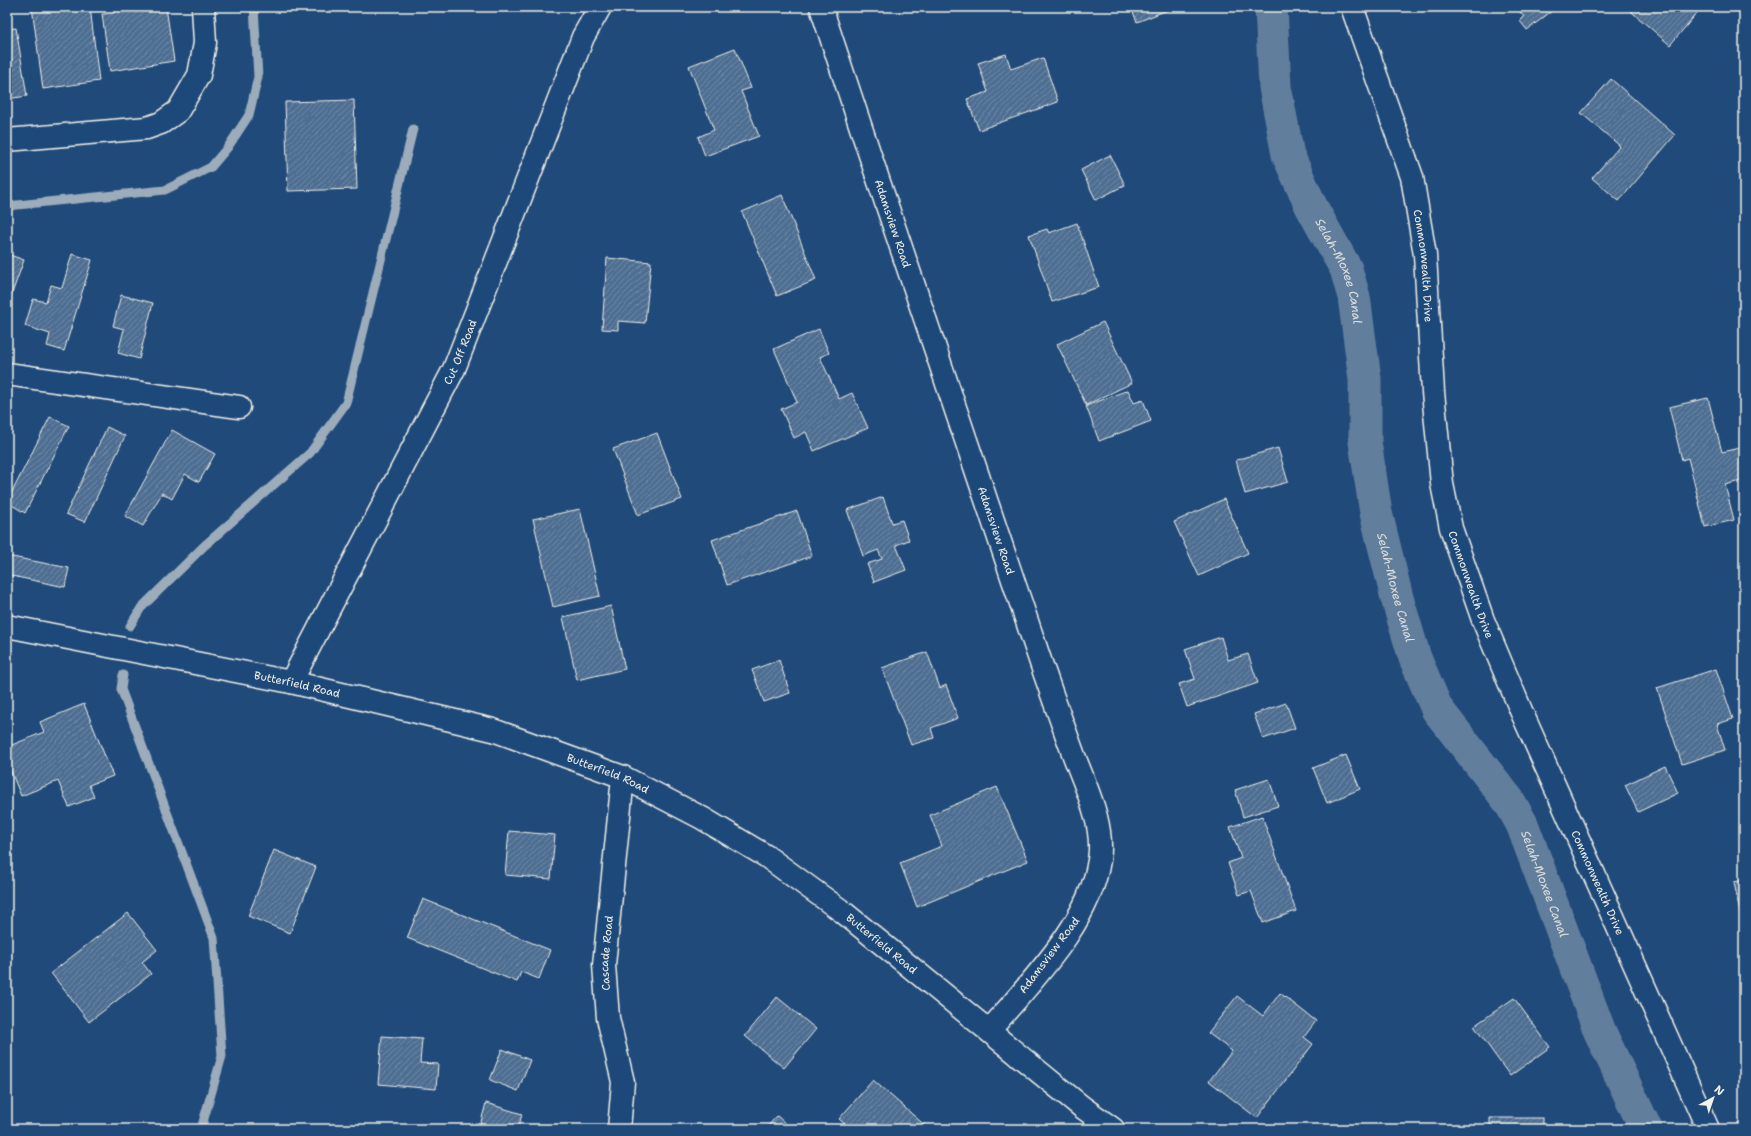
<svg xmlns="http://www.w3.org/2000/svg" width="1751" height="1136" viewBox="0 0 1751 1136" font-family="'Shantell Sans',sans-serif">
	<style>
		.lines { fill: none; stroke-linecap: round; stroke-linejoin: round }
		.stream { stroke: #9cacbb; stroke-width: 9 }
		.canal { stroke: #627e9d; stroke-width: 33 }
		.building { fill: url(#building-hatch); stroke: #f4f1e8 }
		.minor-casing { stroke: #f4f1e8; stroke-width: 25 }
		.minor { stroke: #1f4a7a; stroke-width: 22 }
		.labels { text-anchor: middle; stroke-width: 4; stroke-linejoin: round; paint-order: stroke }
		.street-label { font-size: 11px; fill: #f4f1e8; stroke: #1f4a7a }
		.water-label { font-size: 12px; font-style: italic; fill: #dee0dd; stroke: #1f4a7a }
	</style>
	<defs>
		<pattern id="building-hatch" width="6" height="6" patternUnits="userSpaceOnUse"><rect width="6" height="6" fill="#4d6e92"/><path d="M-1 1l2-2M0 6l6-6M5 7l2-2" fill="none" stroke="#708aa6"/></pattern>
	</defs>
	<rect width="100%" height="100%" fill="#1f4a7a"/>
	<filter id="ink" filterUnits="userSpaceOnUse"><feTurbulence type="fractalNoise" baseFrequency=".025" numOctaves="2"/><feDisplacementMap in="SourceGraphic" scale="8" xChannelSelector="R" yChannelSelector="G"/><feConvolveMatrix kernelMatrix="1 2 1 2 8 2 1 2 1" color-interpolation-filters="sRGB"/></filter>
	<g filter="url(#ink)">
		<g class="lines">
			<g class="stream">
				<polyline points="7,206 165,190 211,167 228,147 249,115 258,77 254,7"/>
				<polyline points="130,626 141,608 204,546 310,453 346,403 413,129"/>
				<polyline points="123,675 121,689 214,938 222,1056 201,1129"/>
			</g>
			<path class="canal" id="s1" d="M1271,7L1275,87L1288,155L1311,206L1346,269L1354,297L1365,379V442L1376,513L1397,598L1415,658L1437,709L1509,801L1522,824L1600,1032L1646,1129"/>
		</g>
		<g class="building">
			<polygon points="32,7 90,7 99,81 43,89"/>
			<polygon points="113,7 166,7 174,61 110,71 102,14 114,13"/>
			<polygon points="1131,7 1175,7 1137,22"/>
			<polygon points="1516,7 1557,7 1527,30 1520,21 1524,17"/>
			<polygon points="1626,7 1692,7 1698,12 1670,45"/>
			<polygon points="16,28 27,96 7,99 7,29"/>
			<polygon points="735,48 751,88 741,91 759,136 705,156 698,137 714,130 689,66"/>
			<polygon points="1006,54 1011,69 1043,58 1058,102 979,130 967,99 988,92 978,63"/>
			<polygon points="1611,79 1675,135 1619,201 1592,178 1620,146 1581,113"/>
			<polygon points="354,100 357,189 288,191 285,102"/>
			<polygon points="1110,155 1125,185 1096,200 1081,170"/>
			<polygon points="782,195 816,280 777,296 742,212"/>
			<polygon points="1077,223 1099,287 1052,302 1029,235 1047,229 1049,233"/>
			<polygon points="7,254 24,260 7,307"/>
			<polygon points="72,254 92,260 64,351 47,346 50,334 25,326 33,299 46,302 51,285 62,288"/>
			<polygon points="607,258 651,262 645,323 618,321 618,330 602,329"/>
			<polygon points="121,295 153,303 139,359 118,353 124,329 113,326"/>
			<polygon points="1103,322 1132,383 1086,405 1057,344"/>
			<polygon points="819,329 829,353 820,357 839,399 852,393 868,428 814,451 806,432 794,438 781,409 797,402 774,349"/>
			<polygon points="1128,390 1134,403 1143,400 1151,421 1099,441 1086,406"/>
			<polygon points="1708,398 1722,452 1743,447 1744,480 1725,485 1734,520 1705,527 1688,458 1682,460 1669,407"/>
			<polygon points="50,417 69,426 25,513 7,502"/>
			<polygon points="107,427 125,436 85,522 66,514"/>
			<polygon points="172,430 215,454 199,482 185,474 172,499 162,493 143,526 125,516"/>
			<polygon points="657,433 682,499 638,515 613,449"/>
			<polygon points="1278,448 1288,482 1245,494 1236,460"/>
			<polygon points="883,497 892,523 902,520 909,540 896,545 906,570 874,582 867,564 882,559 878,550 863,556 847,510"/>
			<polygon points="1224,499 1248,553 1199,576 1174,522"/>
			<polygon points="580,509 600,596 553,607 533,519"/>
			<polygon points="797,511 812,556 727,585 712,540"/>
			<polygon points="7,556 69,568 65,587 7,575"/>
			<polygon points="611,606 625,669 577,680 563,617"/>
			<polygon points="1221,637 1228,660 1248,654 1258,683 1187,707 1179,684 1195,679 1185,649"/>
			<polygon points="927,652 940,688 946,685 958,718 931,728 934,738 911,745 882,668"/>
			<polygon points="779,660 790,693 764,702 752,670"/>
			<polygon points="1716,669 1733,719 1717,724 1725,750 1682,764 1657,688"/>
			<polygon points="1286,703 1295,728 1263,739 1254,714"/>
			<polygon points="84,704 113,776 89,785 94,797 69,807 58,781 21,796 7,762 7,747 44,732 40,722"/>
			<polygon points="1346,755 1360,789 1327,803 1313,768"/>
			<polygon points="1665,766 1678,793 1638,812 1625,785"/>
			<polygon points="1269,779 1278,806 1243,817 1235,790"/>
			<polygon points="997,787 1028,861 917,907 900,863 942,846 930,815"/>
			<polygon points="1262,816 1296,911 1263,923 1251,891 1239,895 1228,863 1241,858 1230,827"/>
			<polygon points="509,831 555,835 551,879 505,875"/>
			<polygon points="274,850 316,867 290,933 248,916"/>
			<polygon points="1744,880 1744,923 1742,923 1734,882"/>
			<polygon points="423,899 550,950 539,979 521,972 517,982 407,938"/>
			<polygon points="128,913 157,950 142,962 151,974 89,1022 51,973"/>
			<polygon points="1280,993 1316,1021 1304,1037 1313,1044 1257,1118 1209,1081 1232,1051 1208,1033 1237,996 1263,1016"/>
			<polygon points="777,997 816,1029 784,1068 745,1036"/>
			<polygon points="1514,998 1550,1047 1510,1076 1474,1026"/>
			<polygon points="382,1036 422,1039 420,1063 438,1064 436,1089 378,1084"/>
			<polygon points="502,1049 530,1060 518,1091 490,1080"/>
			<polygon points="873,1080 929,1129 851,1129 839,1119"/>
			<polygon points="486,1103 522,1114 518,1129 479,1129"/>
			<polygon points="777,1116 792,1129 765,1129"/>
			<rect x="1490" y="1118" width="53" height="11"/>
		</g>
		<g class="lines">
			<g class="minor-casing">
				<g id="minor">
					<path id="s2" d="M821,7C892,223 965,438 1038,654C1049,687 1061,720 1073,753C1085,786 1105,824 1099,860C1090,924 1030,982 990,1030"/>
					<path id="s3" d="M1352,7L1412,177L1425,255L1433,392L1442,484L1451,528L1483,620L1522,713L1708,1129"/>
					<polyline points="7,140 147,128 161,123 178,111 199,75 205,43 203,7"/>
					<polyline points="7,374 239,407"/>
					<path id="s4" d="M7,626L291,682L493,730L623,777L702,818L766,856L843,912L1082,1107L1113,1129"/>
					<path id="s5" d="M291,682L454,369L583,37L600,7"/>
					<path id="s6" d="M619,1129L623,1082L608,1018L604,965L623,777"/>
				</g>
			</g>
			<use href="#minor" class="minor"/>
		</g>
	</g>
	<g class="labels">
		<g class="street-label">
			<text dy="4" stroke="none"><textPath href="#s2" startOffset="228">Adamsview Road</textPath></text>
			<text dy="4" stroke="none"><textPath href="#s3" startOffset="270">Commonwealth Drive</textPath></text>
			<text dy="4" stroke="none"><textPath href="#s5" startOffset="371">Cut Off Road</textPath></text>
			<text dy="4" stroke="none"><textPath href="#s2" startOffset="552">Adamsview Road</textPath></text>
			<text dy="4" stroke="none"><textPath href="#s3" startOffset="594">Commonwealth Drive</textPath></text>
			<text dy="4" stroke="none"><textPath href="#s4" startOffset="296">Butterfield Road</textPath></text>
			<text dy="4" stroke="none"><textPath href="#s4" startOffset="620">Butterfield Road</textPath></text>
			<text dy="4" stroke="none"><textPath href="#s3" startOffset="918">Commonwealth Drive</textPath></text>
			<text dy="4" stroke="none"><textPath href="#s4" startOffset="944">Butterfield Road</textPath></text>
			<text dy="4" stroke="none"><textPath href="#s6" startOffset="178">Cascade Road</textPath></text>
			<text transform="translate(1049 955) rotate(-53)" y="4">Adamsview Road</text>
		</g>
		<g class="water-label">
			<text dy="4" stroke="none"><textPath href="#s1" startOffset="277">Selah-Moxee Canal</textPath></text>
			<text dy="4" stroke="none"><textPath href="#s1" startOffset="601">Selah-Moxee Canal</textPath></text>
			<text dy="4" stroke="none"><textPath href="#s1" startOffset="937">Selah-Moxee Canal</textPath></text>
		</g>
	</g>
	<rect width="1751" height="1136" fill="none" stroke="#1f4a7a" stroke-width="24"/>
	<rect x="12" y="12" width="1727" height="1112" fill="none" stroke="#f4f1e8" stroke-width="1.5" filter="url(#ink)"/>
	<g transform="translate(1713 1098) rotate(40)" stroke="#1f4a7a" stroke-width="3" paint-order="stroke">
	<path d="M0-3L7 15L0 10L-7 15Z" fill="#f4f1e8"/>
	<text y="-6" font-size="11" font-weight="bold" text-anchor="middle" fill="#f4f1e8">N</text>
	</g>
</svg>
